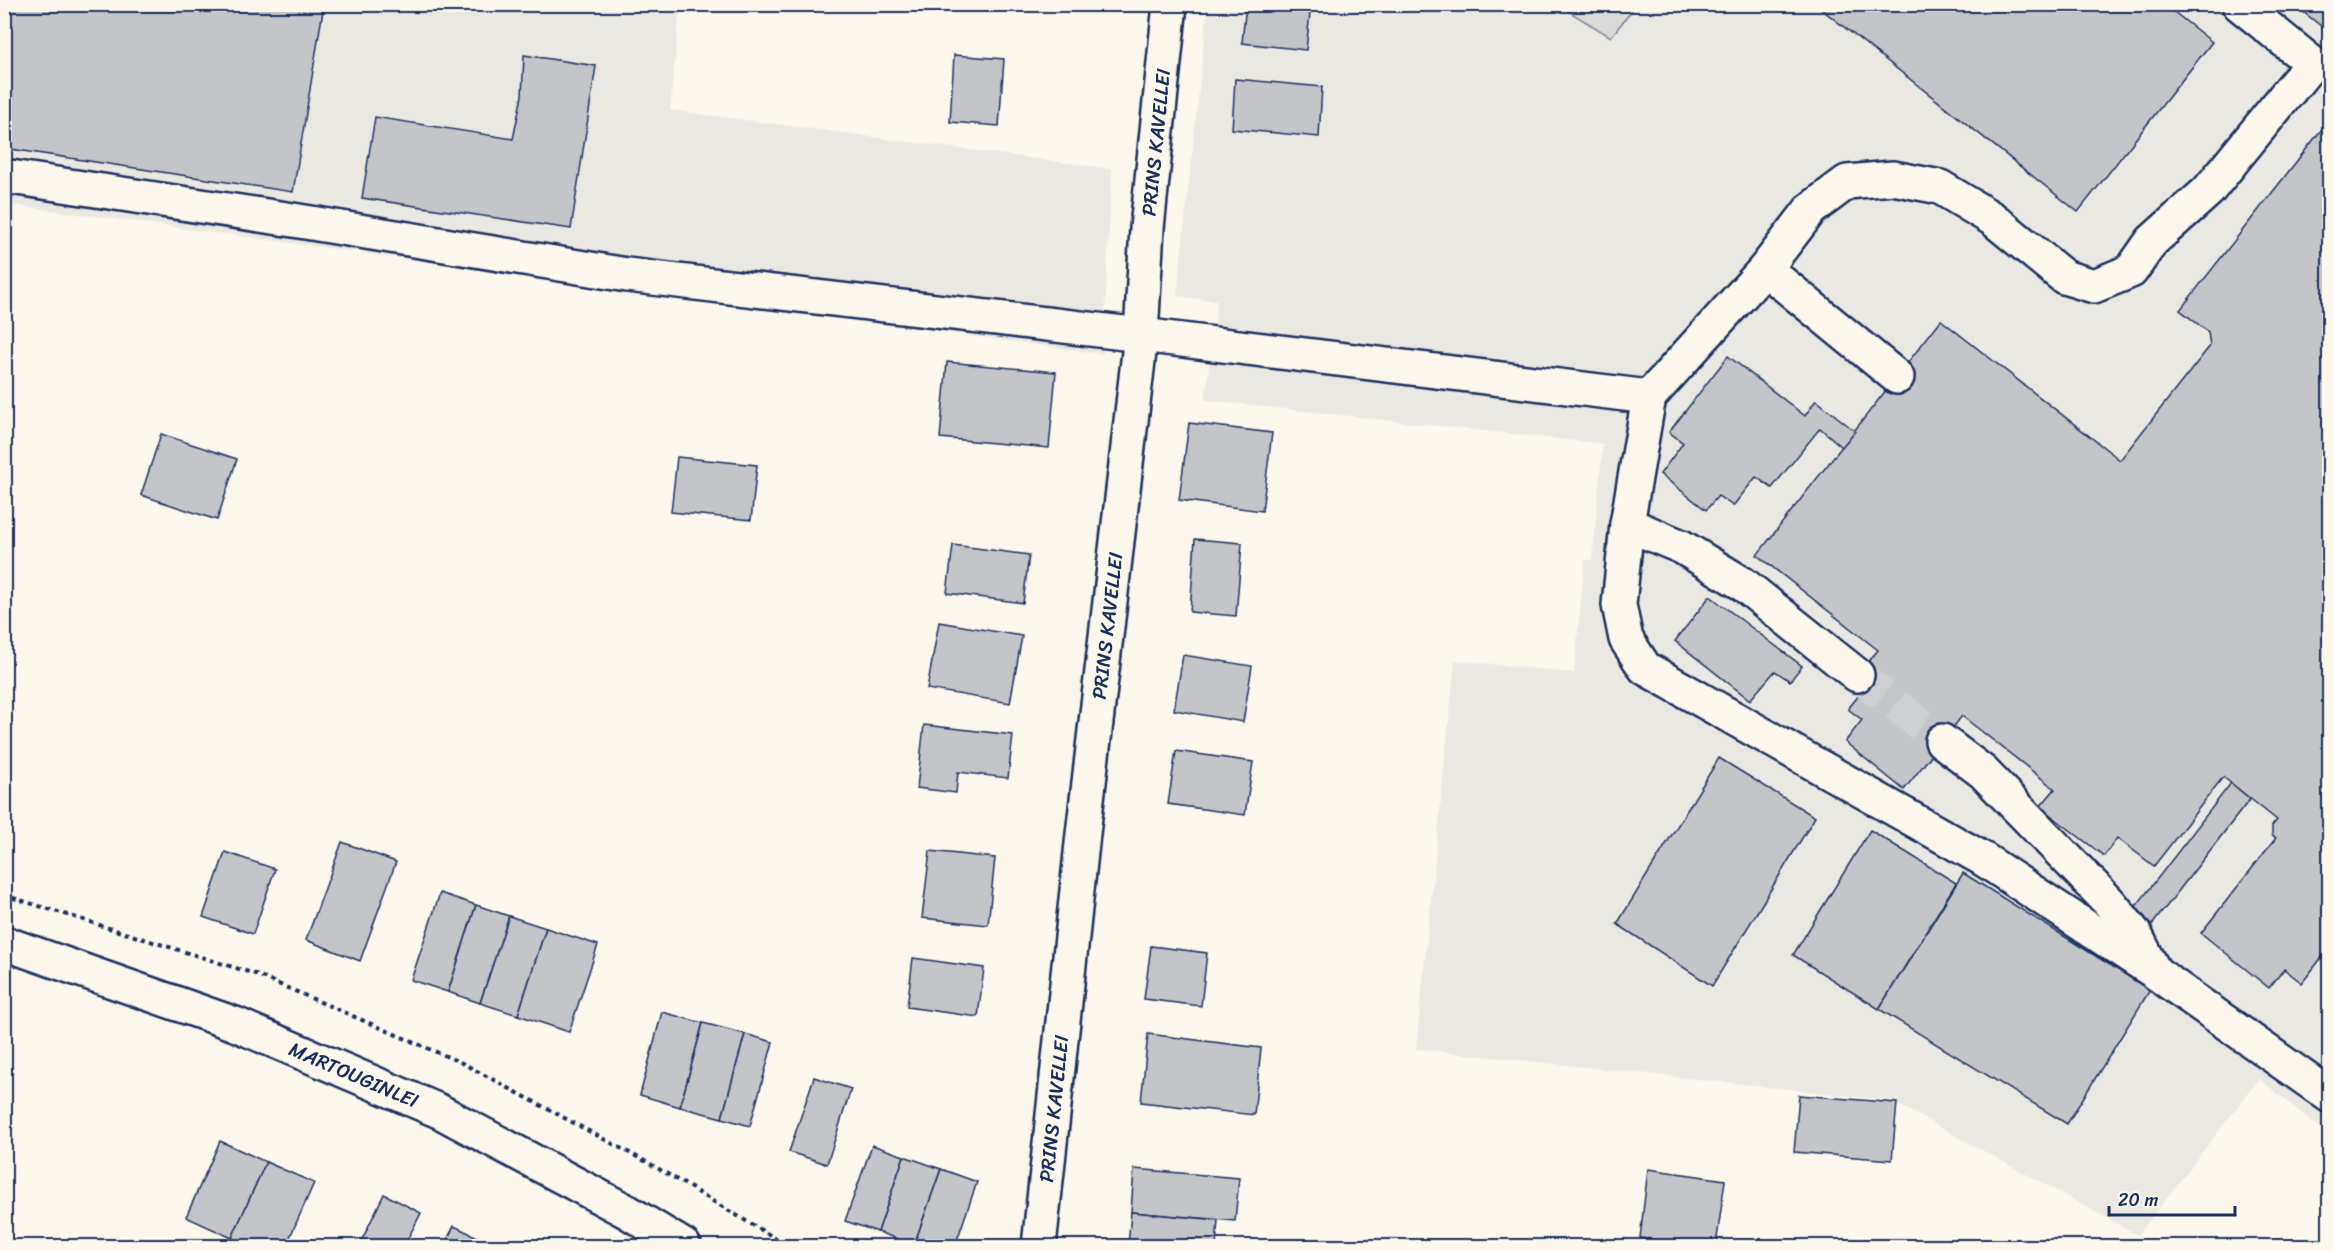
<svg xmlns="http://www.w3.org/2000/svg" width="2334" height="1251" viewBox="0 0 2334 1251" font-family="Sriracha,sans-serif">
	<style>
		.built { fill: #eae8e2 }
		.green { fill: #dadad7; stroke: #7a849a; stroke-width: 1.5 }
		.building { fill: #c3c5c9; stroke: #1b2f5e; stroke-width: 1.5 }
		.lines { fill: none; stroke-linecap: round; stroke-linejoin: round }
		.minor-tunnel { stroke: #cecfd0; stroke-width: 33; stroke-dasharray: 33 16; stroke-linecap: butt }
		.minor-casing { stroke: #1b2f5e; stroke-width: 38 }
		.path { stroke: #1b2f5e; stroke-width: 4; stroke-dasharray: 4.5 4.5; stroke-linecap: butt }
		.minor { stroke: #fbf7ec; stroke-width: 33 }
		.labels { text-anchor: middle; stroke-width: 5; stroke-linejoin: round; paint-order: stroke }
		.street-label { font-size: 20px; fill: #1b2f5e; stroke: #fbf7ec }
	</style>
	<rect width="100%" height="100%" fill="#fbf7ec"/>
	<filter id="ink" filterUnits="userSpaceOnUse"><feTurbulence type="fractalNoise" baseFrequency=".0167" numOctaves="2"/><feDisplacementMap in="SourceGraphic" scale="12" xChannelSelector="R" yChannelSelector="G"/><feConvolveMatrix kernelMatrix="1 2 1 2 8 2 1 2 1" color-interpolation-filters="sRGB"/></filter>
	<g filter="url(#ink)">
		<g class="built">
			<polygon points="5,5 680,5 670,110 1112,169 1103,354 5,204"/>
			<polygon points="1208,5 2329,5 2329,1135 2259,1079 2138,1235 1890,1100 1416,1049 1455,660 1574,673 1585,560 1592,560 1603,444 1205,400 1217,301 1177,296"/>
		</g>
		<polygon class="green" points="1558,5 1636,5 1611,37"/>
		<g class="building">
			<polygon points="4,4 324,4 293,192 4,148"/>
			<polygon points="1246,4 1311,4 1306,50 1242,43"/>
			<polygon points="1815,4 2164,4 2212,42 2078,212"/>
			<polygon points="2293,4 2330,4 2330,33"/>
			<polygon points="524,55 596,66 571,229 362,198 375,117 513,139 522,96"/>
			<polygon points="954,55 1004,59 999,126 950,122"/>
			<polygon points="1235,79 1322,87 1319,137 1232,129"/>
			<polygon points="2322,129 2330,134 2330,947 2302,983 2284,969 2269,988 2201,933 2276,838 2272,835 2272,826 2277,820 2223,777 2154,866 2117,838 2104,856 2040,807 2055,789 1962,716 1904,790 1845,742 1862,720 1848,709 1860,694 1848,686 1878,650 1757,555 1941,320 2120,460 2210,346 2208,332 2180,310"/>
			<polygon points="1728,356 1805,416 1816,400 1855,431 1842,447 1820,428 1772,488 1756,477 1733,506 1718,496 1706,510 1660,474 1683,443 1669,432"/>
			<polygon points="947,362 1056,372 1049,448 940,438"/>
			<polygon points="1189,423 1272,433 1262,511 1179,500"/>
			<polygon points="161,434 237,459 217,520 141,495"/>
			<polygon points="677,457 757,465 751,520 671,512"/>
			<polygon points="1195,539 1242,543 1236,616 1190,612"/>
			<polygon points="953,545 1029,555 1023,603 947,593"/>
			<polygon points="1710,596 1802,666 1790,681 1775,671 1750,700 1675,641"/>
			<polygon points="939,622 1022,636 1010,703 927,689"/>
			<polygon points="1183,655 1252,666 1243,722 1174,710"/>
			<polygon points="924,725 1013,735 1008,778 958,772 956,793 917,788"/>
			<polygon points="1176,751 1253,762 1245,815 1168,804"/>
			<polygon points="1719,758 1815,817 1712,986 1617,924"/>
			<polygon points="2231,783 2250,799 2117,970 2097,957"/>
			<polygon points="1870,830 1956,883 1879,1009 1793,955"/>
			<polygon points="342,842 396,862 360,961 306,940"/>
			<polygon points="930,851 995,858 988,925 922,918"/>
			<polygon points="225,852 275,869 253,934 203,917"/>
			<polygon points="1963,873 2150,990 2067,1124 1879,1009"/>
			<polygon points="440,893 476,905 448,992 411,980"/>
			<polygon points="476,905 509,916 480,1003 448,992"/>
			<polygon points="509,916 546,928 518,1015 480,1003"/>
			<polygon points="546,928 598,945 569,1032 518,1015"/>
			<polygon points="1151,946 1207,953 1201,1006 1144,999"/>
			<polygon points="913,958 984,968 978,1017 907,1007"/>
			<polygon points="662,1012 703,1023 680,1107 640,1095"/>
			<polygon points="703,1023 745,1034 722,1118 680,1107"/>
			<polygon points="745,1034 773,1042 750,1126 722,1118"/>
			<polygon points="1148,1034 1261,1048 1254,1115 1141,1102"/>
			<polygon points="814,1077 851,1089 827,1164 789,1152"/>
			<polygon points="1799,1095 1897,1103 1892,1160 1794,1152"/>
			<polygon points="220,1141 266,1162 232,1238 186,1217"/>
			<polygon points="872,1145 904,1156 878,1232 845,1221"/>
			<polygon points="904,1156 941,1169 914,1245 878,1232"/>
			<polygon points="266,1162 314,1183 286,1246 251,1246 232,1238"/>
			<polygon points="941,1169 977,1182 955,1246 918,1246 914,1245"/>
			<polygon points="1134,1169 1239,1178 1235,1221 1131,1212"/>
			<polygon points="1648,1169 1725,1180 1716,1246 1699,1246 1640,1238"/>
			<polygon points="384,1194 421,1213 404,1246 359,1246"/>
			<polygon points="1131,1212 1218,1220 1216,1246 1128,1246"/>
			<polygon points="454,1226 484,1240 481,1246 444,1246"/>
			<polygon points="484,1240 496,1246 481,1246"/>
		</g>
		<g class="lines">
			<polyline class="minor-tunnel" points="1857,675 1942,741"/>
			<g class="minor-casing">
				<g id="minor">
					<polyline points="2239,4 2312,63 2208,191 2152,241 2131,271 2094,286 2064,277 1993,219 1940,187 1893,178 1847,182 1811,209 1765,269 1649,397 1627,524 1619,605 1626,639 1645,668 1983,859 2156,973 2330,1096"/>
					<polyline points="4,176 293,220 627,275 1141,335 1649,397"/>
					<polyline points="1765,269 1897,377"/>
					<polyline points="1627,524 1682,547 1743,584 1857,675"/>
					<polyline points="1942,741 1983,772 2110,903 2135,934 2153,969"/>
					<path id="s1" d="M4,943L235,1024L439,1111L628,1212L684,1246"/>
					<path id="s2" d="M1039,1246L1083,834L1141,335L1147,228L1170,4"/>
				</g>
			</g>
			<polyline class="path" points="4,895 255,974 462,1063 654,1166 788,1246"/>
			<use href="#minor" class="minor"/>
		</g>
	</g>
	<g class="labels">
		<g class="street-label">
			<text dy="7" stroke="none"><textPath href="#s2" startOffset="1110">PRINS KAVELLEI</textPath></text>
			<text dy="7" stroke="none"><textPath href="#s2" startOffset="624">PRINS KAVELLEI</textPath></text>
			<text dy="7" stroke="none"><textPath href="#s1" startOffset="374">MARTOUGINLEI</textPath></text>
			<text dy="7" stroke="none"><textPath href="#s2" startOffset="138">PRINS KAVELLEI</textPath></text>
		</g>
	</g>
	<rect width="2334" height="1251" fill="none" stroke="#fbf7ec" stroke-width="24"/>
	<rect x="12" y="12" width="2310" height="1227" fill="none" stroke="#1b2f5e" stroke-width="2" filter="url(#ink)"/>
	<path d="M2109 1206v9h126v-9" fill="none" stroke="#1b2f5e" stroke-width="3"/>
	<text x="2118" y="1206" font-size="18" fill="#1b2f5e" stroke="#fbf7ec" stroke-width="4.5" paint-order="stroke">20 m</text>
</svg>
